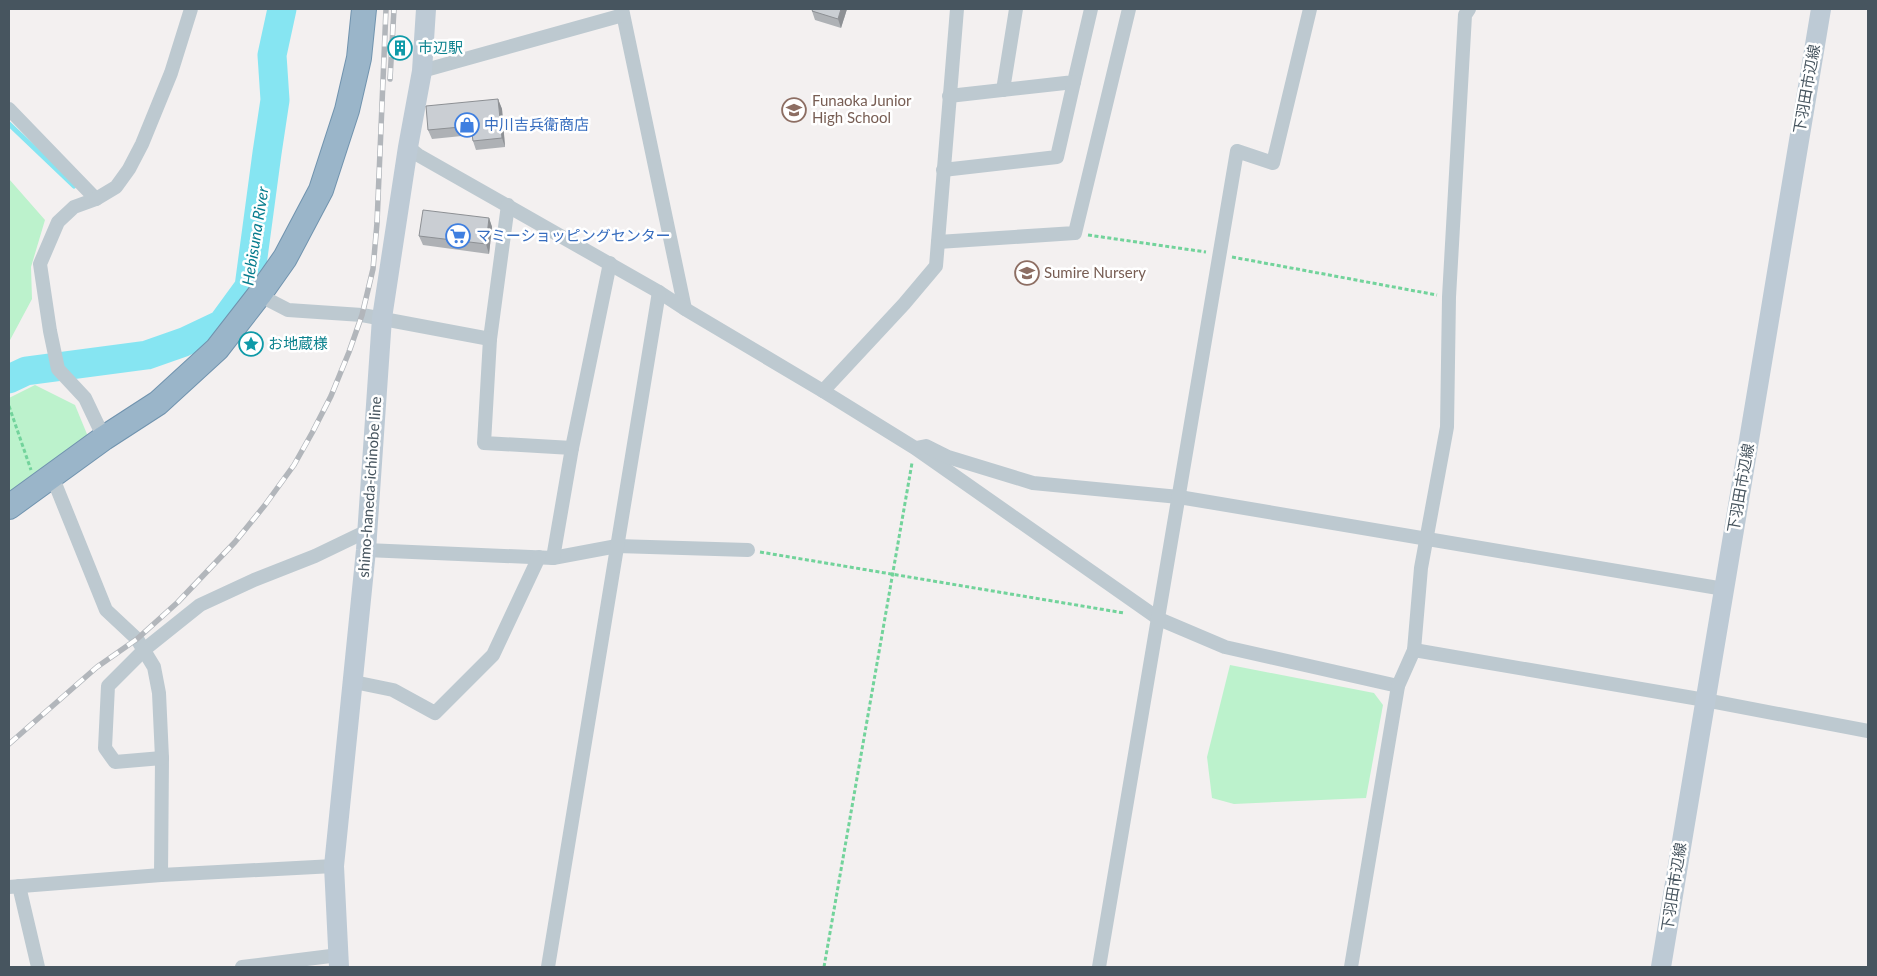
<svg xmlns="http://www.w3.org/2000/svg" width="1877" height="976" viewBox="0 0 1877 976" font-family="Lato,'Noto Sans JP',sans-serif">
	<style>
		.green { fill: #bcf2cc }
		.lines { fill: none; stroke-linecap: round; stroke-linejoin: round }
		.stream { stroke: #86e5f2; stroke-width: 5 }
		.river { stroke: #86e5f2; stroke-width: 29 }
		.trunk-casing { stroke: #7093ae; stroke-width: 26 }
		.path { stroke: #72d39b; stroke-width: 3; stroke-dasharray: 4 2.5; stroke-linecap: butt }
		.minor { stroke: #bdc9d0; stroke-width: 14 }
		.secondary { stroke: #bdcad5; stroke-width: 20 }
		.trunk { stroke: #9ab5c9; stroke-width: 24 }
		.rail-casing { stroke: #b2b6bb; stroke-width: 5.5 }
		.rail { stroke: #fff; stroke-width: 4; stroke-dasharray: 11; stroke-linecap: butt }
		.wall { fill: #aeb1b5 }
		.shaded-wall { fill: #8d9094 }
		.building { fill: #caced3; stroke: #8d9094 }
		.labels { text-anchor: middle; stroke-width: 5; stroke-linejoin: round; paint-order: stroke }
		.culture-label { font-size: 15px; fill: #0d838f; stroke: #fff; text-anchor: start }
		.street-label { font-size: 15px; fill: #47555f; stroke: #fff }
		.education-label { font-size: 15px; fill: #785e54; stroke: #fff; text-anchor: start }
		.shop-label { font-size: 15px; fill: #366cbe; stroke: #fff; text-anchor: start }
		.water-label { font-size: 16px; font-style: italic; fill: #067c8d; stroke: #fff }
	</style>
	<rect width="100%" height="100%" fill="#f3f0f0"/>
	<g class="green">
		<polygon points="9,179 45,220 31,267 32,299 9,342"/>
		<polygon points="35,385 75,405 89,439 9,498 9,398"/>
		<polygon points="1230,665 1374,693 1383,705 1366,798 1234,804 1212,798 1207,757"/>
	</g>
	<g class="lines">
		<polyline class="stream" points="9,124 74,186"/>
		<polyline class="river" points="9,379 26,371 147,355 184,342 222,324 249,287 267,153 275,100 272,55 282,9"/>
		<g class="trunk-casing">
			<polyline id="trunk" points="9,507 104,438 158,403 217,349 259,295 285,258 321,190 347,110 359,58 364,9"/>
		</g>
		<g class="path">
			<polyline points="1088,235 1206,252"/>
			<polyline points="1232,257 1437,295"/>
			<polyline points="9,406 31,470"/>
			<polyline points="760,552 1124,613"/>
			<polyline points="824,967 912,463"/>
		</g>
		<g class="minor">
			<polyline points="622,9 685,309"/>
			<polyline points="422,71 623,15"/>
			<polyline points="1003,90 1016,9"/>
			<polyline points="949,96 1074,82 1091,9"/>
			<polyline points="9,109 96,199 74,207 58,222 40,264 50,331 58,369 85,398 104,438"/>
			<polyline points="408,147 418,155 659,292 685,309 823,391 915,448 1159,619 1225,647 1398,686"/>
			<polyline points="943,170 1057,157 1074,82"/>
			<polyline points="96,199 116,187 129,169 142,144 171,73 191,9"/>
			<polyline points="508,205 490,339 484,443 572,448"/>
			<polyline points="938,242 1075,233 1129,9"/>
			<polyline points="259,295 288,310 362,315 490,339"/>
			<polyline points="823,391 904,304 936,266 957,9"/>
			<polyline points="916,448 926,446 948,457 1033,483 1179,497 1724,589"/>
			<polyline points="52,476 106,610 137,639 154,667 159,693 162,758 161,875"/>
			<polyline points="366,550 553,558 617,546 748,550"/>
			<polyline points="553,558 572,448 610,263"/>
			<polyline points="1414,650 1705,700 1868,731"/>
			<polyline points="354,682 393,690 435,713 493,655 539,557"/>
			<polyline points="162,758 115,762 105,748 108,686 145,649 200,605 254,580 315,556 367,531"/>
			<polyline points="19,886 38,967"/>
			<polyline points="9,887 161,875 334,866"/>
			<polyline points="242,967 339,955"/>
			<polyline points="548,967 659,292"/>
			<polyline points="1099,967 1237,151 1273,163 1310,9"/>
			<polyline points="1351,967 1398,686 1414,650 1421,568 1447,427 1449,297 1465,15 1469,9"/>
		</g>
		<g class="secondary">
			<polyline points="339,967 334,866 366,550 382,318 408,147 422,71 426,9"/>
			<polyline points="1661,967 1821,9"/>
		</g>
		<use href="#trunk" class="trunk"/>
		<g class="rail-casing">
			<g id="rail">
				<polyline points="390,79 394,9"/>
				<polyline points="9,744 97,667 137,639 178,602 235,542 265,505 294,465 312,433 331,396 349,352 362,315 373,269 377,223 386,9"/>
			</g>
		</g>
		<use href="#rail" class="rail"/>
	</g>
	<g class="wall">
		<polygon points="847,9 841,28 815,20 812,11"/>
		<polygon points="498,99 502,109 505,147 476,150 473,141 472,135 432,139 428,130"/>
		<polygon points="489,218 492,227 489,254 423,245 419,236"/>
	</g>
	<g class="shaded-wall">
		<polygon points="841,9 847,9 841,28 838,19"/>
		<polygon points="498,99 502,109 505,147 502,138"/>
		<polygon points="489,218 492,227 489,254 486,244"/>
	</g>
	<g class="building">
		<polygon points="813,9 841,9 838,19 812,11"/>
		<polygon points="498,99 502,138 473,141 471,126 428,130 426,106"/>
		<polygon points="423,210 489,218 486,244 419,236"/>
	</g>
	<defs>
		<g id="building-ring" transform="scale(1.25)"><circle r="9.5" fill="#fff" stroke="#0f9aa8" stroke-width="1.5"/><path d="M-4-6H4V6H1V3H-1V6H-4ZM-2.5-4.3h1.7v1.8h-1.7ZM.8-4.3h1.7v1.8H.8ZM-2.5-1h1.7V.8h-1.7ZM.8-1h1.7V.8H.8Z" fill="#0f9aa8"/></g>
		<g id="school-ring" transform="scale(1.25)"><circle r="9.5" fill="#fff" stroke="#8d6e63" stroke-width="1.5"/><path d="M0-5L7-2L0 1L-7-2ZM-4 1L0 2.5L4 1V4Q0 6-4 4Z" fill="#8d6e63"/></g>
		<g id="shop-ring" transform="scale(1.25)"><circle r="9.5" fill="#fff" stroke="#3f7fe0" stroke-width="1.5"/><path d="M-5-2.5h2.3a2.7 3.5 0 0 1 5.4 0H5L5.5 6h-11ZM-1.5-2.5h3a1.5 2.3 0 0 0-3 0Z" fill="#3f7fe0"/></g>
		<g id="supermarket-ring" transform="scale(1.25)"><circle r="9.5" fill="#fff" stroke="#3f7fe0" stroke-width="1.5"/><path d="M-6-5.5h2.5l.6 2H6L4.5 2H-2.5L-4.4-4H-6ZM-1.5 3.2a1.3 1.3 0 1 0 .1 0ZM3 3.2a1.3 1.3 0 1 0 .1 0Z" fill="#3f7fe0"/></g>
		<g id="sight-ring" transform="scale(1.25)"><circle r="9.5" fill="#fff" stroke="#0f9aa8" stroke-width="1.5"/><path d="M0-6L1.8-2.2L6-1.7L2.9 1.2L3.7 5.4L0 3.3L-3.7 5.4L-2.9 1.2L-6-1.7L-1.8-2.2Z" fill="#0f9aa8"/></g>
	</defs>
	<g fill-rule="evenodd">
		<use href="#building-ring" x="400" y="48"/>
		<use href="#school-ring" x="794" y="110"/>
		<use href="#shop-ring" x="467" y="125"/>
		<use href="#supermarket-ring" x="458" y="236"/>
		<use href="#school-ring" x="1027" y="273"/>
		<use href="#sight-ring" x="251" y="344"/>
	</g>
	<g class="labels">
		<g class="culture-label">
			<text x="418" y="53">市辺駅</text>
			<text x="268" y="349">お地蔵様</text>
		</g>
		<g class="street-label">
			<text transform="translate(1807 89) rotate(-80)" y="5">下羽田市辺線</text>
			<text transform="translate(370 487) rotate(-86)" y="5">shimo-haneda-ichinobe line</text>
			<text transform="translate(1741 488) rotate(-80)" y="5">下羽田市辺線</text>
			<text transform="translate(1674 887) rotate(-81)" y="5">下羽田市辺線</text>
		</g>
		<g class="education-label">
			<text x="812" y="106">Funaoka Junior<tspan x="812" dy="17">High School</tspan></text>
			<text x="1044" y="278">Sumire Nursery</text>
		</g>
		<g class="shop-label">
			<text x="484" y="130">中川吉兵衛商店</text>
			<text x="476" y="241">マミーショッピングセンター</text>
		</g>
		<g class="water-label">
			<text transform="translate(255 236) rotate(-81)" y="6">Hebisuna River</text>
		</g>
	</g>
	<rect width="1877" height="976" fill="none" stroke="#47555f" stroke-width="20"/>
</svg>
